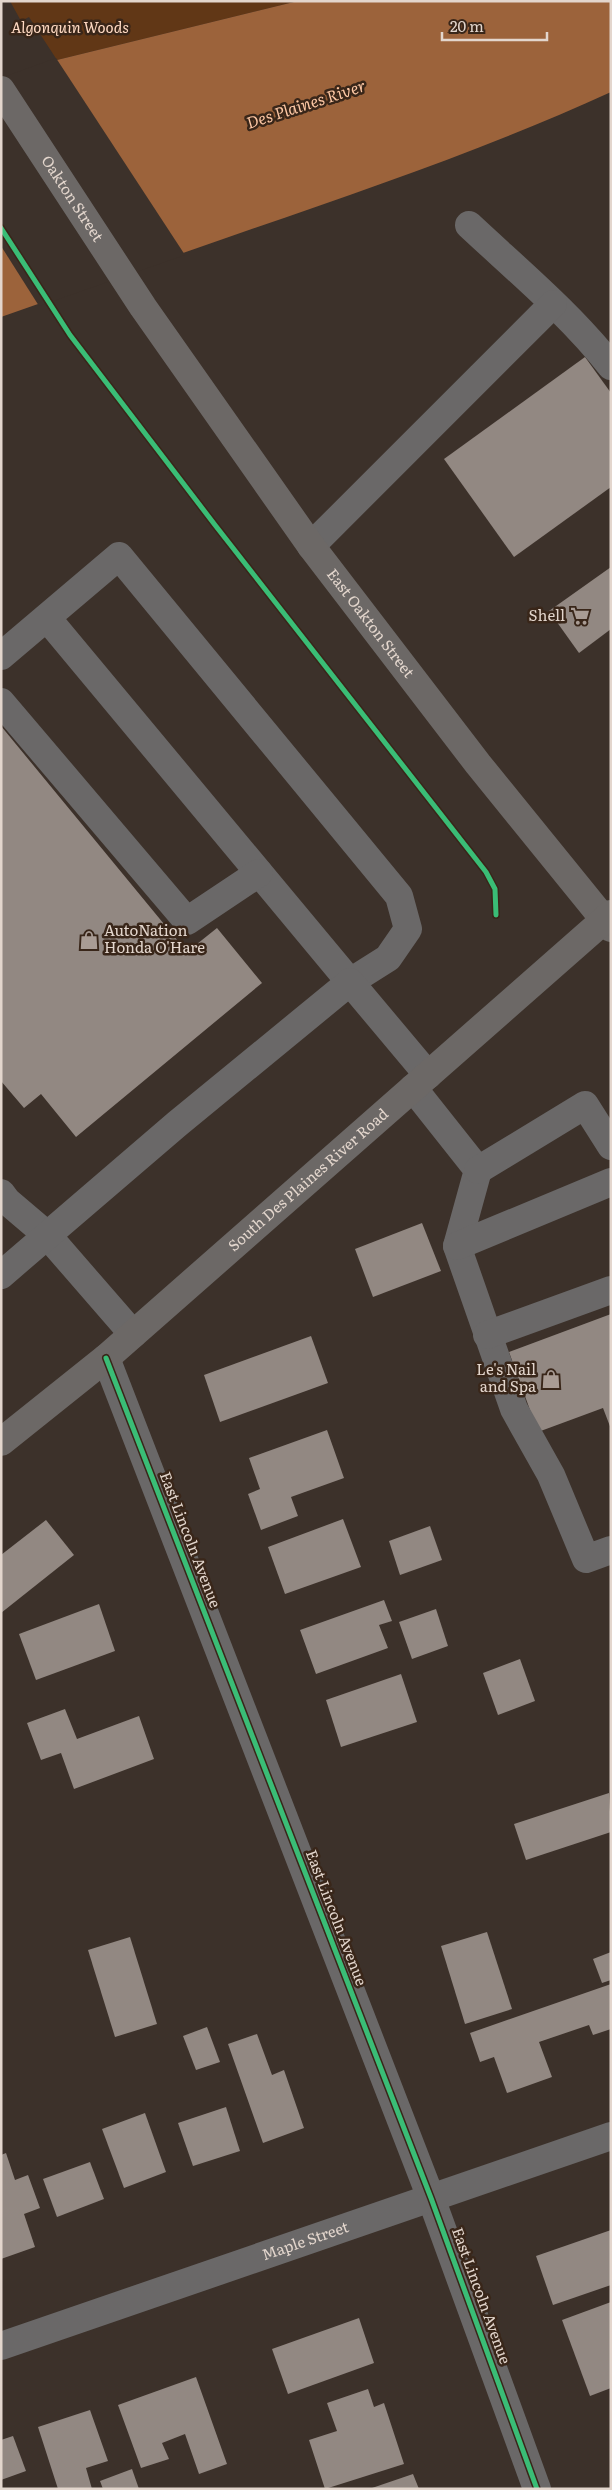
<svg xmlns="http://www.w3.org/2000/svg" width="612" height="2490" viewBox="0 0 612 2490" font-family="Literata,serif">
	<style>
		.green { fill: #613716 }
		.water { fill: #9c633b }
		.pier { fill: #3c312a }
		.building { fill: #928882 }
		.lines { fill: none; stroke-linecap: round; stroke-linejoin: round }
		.minor { stroke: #6a6868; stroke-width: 28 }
		.major { stroke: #6c6866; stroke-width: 28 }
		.cycleway-casing { stroke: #392619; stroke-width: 8 }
		.cycleway { stroke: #3abd76; stroke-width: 5 }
		.labels { text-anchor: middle; stroke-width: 5; stroke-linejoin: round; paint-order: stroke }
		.park-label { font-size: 15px; font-style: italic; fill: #ffdac3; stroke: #392619 }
		.street-label { font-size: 15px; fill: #e3d6cd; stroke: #392619 }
		.poi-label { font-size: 15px; fill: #e3d6cd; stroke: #392619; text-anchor: end }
		.water-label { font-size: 16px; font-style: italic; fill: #fec8a5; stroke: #392619 }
	</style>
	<rect width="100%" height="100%" fill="#3c312a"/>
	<polygon class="green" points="10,1 298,1 57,60 29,17 21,21"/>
	<path class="water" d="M298,1H611V92C471,156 328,202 183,253C122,274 62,296 1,317V81L57,60Z"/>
	<polygon class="pier" points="56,58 185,255 39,306 1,246 1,78"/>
	<g class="building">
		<polygon points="585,357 611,393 611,487 514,557 444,459"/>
		<polygon points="611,567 611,629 579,653 549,611"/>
		<polygon points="1,726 187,952 217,928 262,983 76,1137 41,1094 24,1108 1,1081"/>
		<polygon points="422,1223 441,1271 373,1297 355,1249"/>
		<polygon points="611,1314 611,1429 603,1408 538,1432 509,1352"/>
		<polygon points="311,1336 328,1383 220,1422 204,1375"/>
		<polygon points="327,1430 344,1478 291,1497 298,1516 261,1530 248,1494 260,1489 249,1458"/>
		<polygon points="343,1519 361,1567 285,1594 268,1547"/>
		<polygon points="46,1520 74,1555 1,1613 1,1555"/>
		<polygon points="430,1526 442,1560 400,1575 389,1541"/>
		<polygon points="384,1600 392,1621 379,1625 388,1648 316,1674 300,1630"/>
		<polygon points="99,1604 115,1651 36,1680 19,1634"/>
		<polygon points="436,1609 448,1646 412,1659 399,1622"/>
		<polygon points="520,1659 535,1701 498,1715 483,1673"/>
		<polygon points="401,1674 417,1722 341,1747 326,1700"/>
		<polygon points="65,1709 77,1739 139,1716 154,1759 74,1789 61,1753 41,1760 27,1723"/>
		<polygon points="609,1793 611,1832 526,1860 514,1824"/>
		<polygon points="487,1932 512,2009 465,2024 441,1946"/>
		<polygon points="130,1937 157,2024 115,2037 88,1950"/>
		<polygon points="611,1952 611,1980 602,1983 593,1959"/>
		<polygon points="611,1984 611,2029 593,2035 589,2025 539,2042 552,2077 507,2093 494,2057 480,2062 470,2033"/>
		<polygon points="207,2027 220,2062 196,2070 183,2036"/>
		<polygon points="257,2034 272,2075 284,2070 304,2128 263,2143 228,2044"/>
		<polygon points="226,2107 240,2151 193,2166 178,2123"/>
		<polygon points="145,2113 166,2172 124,2188 102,2129"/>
		<polygon points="6,2153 15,2180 28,2175 40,2208 24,2214 35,2247 1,2259 1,2155"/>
		<polygon points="90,2162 104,2199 57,2217 43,2179"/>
		<polygon points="611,2230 611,2285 553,2305 536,2256"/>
		<polygon points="611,2302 611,2388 590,2396 562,2320"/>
		<polygon points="359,2318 374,2363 288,2394 272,2349"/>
		<polygon points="196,2377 227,2464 199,2474 185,2434 162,2443 169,2459 141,2468 118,2405"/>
		<polygon points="368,2389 374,2407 384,2403 404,2464 325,2489 309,2440 337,2431 327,2403"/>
		<polygon points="90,2410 108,2461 86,2468 92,2489 58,2489 38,2427"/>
		<polygon points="13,2436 26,2471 1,2480 1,2440"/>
		<polygon points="132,2469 139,2489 103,2489 100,2481"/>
		<polygon points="413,2474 419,2489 372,2489 372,2488"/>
	</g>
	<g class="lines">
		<g class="minor">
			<path d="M469,225C517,270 570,314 611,366"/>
			<polyline points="311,546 553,304"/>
			<polyline points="1,656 119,556 399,896 408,929 388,958 350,982 47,618"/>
			<polyline points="1,702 187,921 259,873"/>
			<polyline points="413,1088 478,1170 457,1246 514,1409 551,1475 586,1559 611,1550"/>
			<polyline points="478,1170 585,1105 611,1146"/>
			<polyline points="1,1193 7,1201 47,1235 133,1334"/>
			<polyline points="457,1246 611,1182"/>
			<polyline points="1,1275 177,1124 350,982 428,1075"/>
			<polyline points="487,1335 611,1290"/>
			<polyline points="106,1358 431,2198 537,2489"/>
			<path id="s1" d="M1,2346L611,2136"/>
		</g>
		<g class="major">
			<path id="s2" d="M1,90L143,307L311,546L478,764L611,928"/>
			<path id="s3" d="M1,1442L106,1358L611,914"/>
		</g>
		<g class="cycleway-casing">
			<g id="cycleway">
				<polyline points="1,228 70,335 215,525 486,872 495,889 496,915"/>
				<polyline points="106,1358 431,2198 537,2489"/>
			</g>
		</g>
		<use href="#cycleway" class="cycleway"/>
	</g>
	<defs>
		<g id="supermarket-bare" transform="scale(1.5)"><path d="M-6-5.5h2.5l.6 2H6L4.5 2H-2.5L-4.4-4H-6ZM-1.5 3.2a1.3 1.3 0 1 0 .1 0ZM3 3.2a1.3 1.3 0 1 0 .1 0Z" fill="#a99c94" stroke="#392619" stroke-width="2.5" paint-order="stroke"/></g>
		<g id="shop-bare" transform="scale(1.5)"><path d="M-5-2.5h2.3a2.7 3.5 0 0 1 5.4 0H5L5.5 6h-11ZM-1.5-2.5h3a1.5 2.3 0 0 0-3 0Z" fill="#a99c94" stroke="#392619" stroke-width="2.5" paint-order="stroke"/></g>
	</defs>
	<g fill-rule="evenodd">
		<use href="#supermarket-bare" x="580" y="616"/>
		<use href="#shop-bare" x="89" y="940"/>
		<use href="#shop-bare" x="551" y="1379"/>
	</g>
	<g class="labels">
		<g class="park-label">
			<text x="70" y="33">Algonquin Woods</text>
		</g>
		<g class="street-label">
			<text dy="5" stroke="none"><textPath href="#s2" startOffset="130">Oakton Street</textPath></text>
			<text dy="5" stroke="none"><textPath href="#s2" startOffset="649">East Oakton Street</textPath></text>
			<text dy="5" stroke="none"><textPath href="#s3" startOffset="404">South Des Plaines River Road</textPath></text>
			<text transform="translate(190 1540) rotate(69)" y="5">East Lincoln Avenue</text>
			<text transform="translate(336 1918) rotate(69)" y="5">East Lincoln Avenue</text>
			<text dy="5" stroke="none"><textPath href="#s1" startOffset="322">Maple Street</textPath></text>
			<text transform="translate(481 2296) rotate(70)" y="5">East Lincoln Avenue</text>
		</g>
		<g class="poi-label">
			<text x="565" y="621">Shell</text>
			<text x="104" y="936" text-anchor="start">AutoNation<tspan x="104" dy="17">Honda O'Hare</tspan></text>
			<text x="536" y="1375">Le's Nail<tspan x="536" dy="17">and Spa</tspan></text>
		</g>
		<g class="water-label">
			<text transform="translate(306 104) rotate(-18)" y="6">Des Plaines River</text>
		</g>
	</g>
	<rect width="612" height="2490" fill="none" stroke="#e3d6cd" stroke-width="5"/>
	<path d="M442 32v8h105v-8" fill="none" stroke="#e3d6cd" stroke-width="2.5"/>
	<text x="450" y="32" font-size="15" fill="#e3d6cd" stroke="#392619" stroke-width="4" paint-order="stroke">20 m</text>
</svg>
